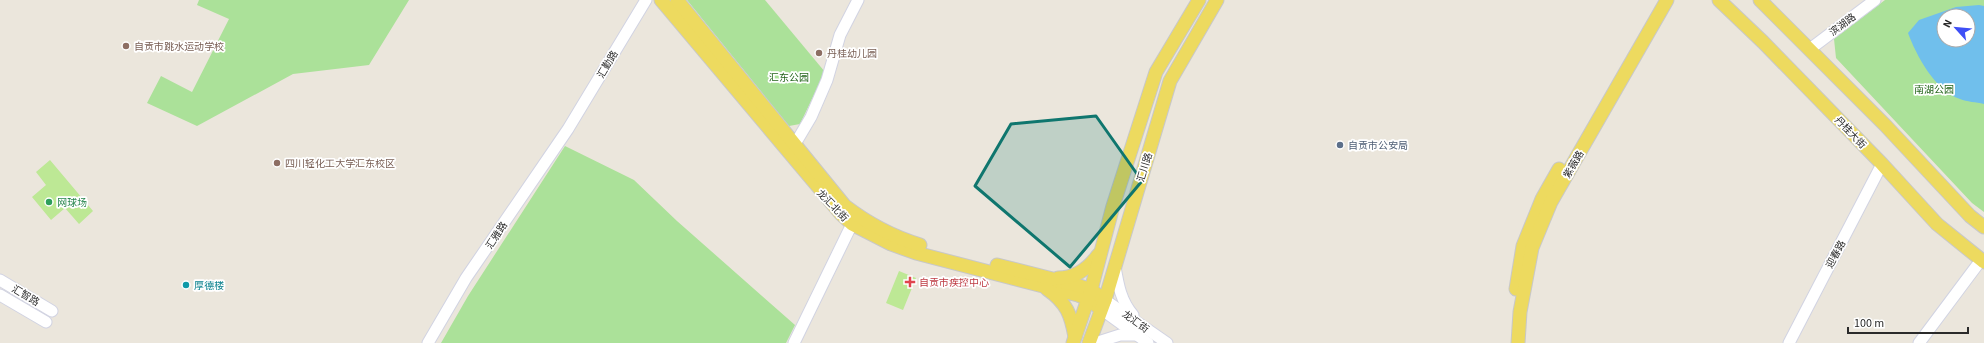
<svg xmlns="http://www.w3.org/2000/svg" width="1984" height="343" viewBox="0 0 1984 343" font-family="'Source Sans 3','Noto Sans SC',sans-serif">
	<style>
		.green { fill: #abe199; fill-rule: evenodd }
		.pitch { fill: #bde895 }
		.water { fill: #70bfec; fill-rule: evenodd }
		.lines { fill: none; stroke-linecap: round; stroke-linejoin: round }
		.minor-casing { stroke: #d1d3e2; stroke-width: 13 }
		.major-casing { stroke: #c8c8c8; stroke-width: 15 }
		.minor { stroke: #fff; stroke-width: 11 }
		.major { stroke: #edda5f; stroke-width: 13 }
		.marked { fill: #0f766e; fill-opacity: 0.2; stroke: #0f766e; stroke-width: 3; stroke-linejoin: round }
		.education-dot { fill: #8d6e63; stroke: #fff; stroke-width: 1.5 }
		.service-dot { fill: #5c6f8a; stroke: #fff; stroke-width: 1.5 }
		.leisure-dot { fill: #2e9e5b; stroke: #fff; stroke-width: 1.5 }
		.health-dot { fill: #e0444e; stroke: #fff; stroke-width: 1.5 }
		.culture-dot { fill: #0f9aa8; stroke: #fff; stroke-width: 1.5 }
		.labels { text-anchor: middle; stroke-width: 3.5; stroke-linejoin: round; paint-order: stroke }
		.street-label { font-size: 10px; fill: #2a2a2a; stroke: #fff }
		.education-label { font-size: 10px; fill: #785e54; stroke: #fff; text-anchor: start }
		.park-label { font-size: 10px; fill: #24651b; stroke: #fff }
		.service-label { font-size: 10px; fill: #4e5e75; stroke: #fff; text-anchor: start }
		.leisure-label { font-size: 10px; fill: #27864d; stroke: #fff; text-anchor: start }
		.health-label { font-size: 10px; fill: #be3a42; stroke: #fff; text-anchor: start }
		.culture-label { font-size: 10px; fill: #0d838f; stroke: #fff; text-anchor: start }
	</style>
	<rect width="100%" height="100%" fill="#ebe6dc"/>
	<g class="green">
		<polygon points="199,0 409,0 369,65 293,74 197,126 147,103 161,76 192,92 229,19 197,5"/>
		<polygon points="687,0 765,0 825,72 800,124 789,126"/>
		<path d="M1885,0H1984V212L1972,203L1836,58L1834,39ZM1944,16H1968V40H1944Z"/>
		<polygon points="565,146 634,180 677,221 795,325 786,343 441,343 468,296"/>
	</g>
	<g class="pitch">
		<polygon points="50,160 93,211 79,224 65,208 51,220 32,197 46,185 36,172"/>
		<polygon points="899,271 916,278 903,310 886,303"/>
	</g>
	<path class="water" d="M1979,5L1984,6V104C1976,102 1967,102 1960,99C1936,92 1916,55 1908,33L1919,20L1956,7ZM1944,16H1968V40H1944Z"/>
	<g class="lines">
		<g class="minor-casing">
			<g id="minor">
				<polyline points="1810,49 1875,0"/>
				<polyline points="795,144 811,117 827,80 840,35 858,0"/>
				<path d="M1115,266C1118,285 1121,301 1133,315"/>
				<polyline points="0,280 52,311"/>
				<polyline points="0,295 46,322"/>
				<polyline points="1105,300 1167,343"/>
				<polyline points="1101,309 1148,343"/>
				<polyline points="428,343 466,278 568,129 646,0"/>
				<polyline points="794,343 852,224"/>
				<polyline points="1095,343 1120,335 1137,335"/>
				<polyline points="1789,343 1882,164"/>
				<polyline points="1919,343 1981,260"/>
			</g>
		</g>
		<g class="major-casing">
			<g id="major">
				<polyline points="661,0 841,214 852,224 891,244 916,253 1078,295 1088,299 1101,309"/>
				<path d="M677,0L845,206C867,223 894,237 920,245"/>
				<polyline points="1719,0 1763,42 1882,164 1937,224 1984,262"/>
				<polyline points="1760,0 1885,125 1970,216 1984,227"/>
				<polyline points="997,265 1080,286 1091,290 1105,300"/>
				<path d="M1058,278C1076,278 1088,269 1098,255"/>
				<path d="M1047,289C1067,303 1071,315 1075,337"/>
				<polyline points="1516,289 1523,246 1542,199 1559,169"/>
				<polyline points="1073,343 1091,290 1113,206 1156,72 1199,0"/>
				<polyline points="1089,343 1105,300 1170,81 1217,0"/>
				<polyline points="1518,343 1520,312 1532,248 1551,202 1667,0"/>
			</g>
		</g>
		<use href="#minor" class="minor"/>
		<use href="#major" class="major"/>
	</g>
	<path class="marked" d="M1096,116L1142,181L1070,267L975,186L1011,124Z"/>
	<g class="education-dot">
		<circle cx="126" cy="46" r="4"/>
		<circle cx="819" cy="53" r="4"/>
		<circle cx="277" cy="163" r="4"/>
	</g>
	<circle class="service-dot" cx="1340" cy="145" r="4"/>
	<circle class="leisure-dot" cx="49" cy="202" r="4"/>
	<path class="health-dot" d="M908 276h4v4h4v4h-4v4h-4v-4h-4v-4h4z"/>
	<circle class="culture-dot" cx="186" cy="285" r="4"/>
	<g class="labels">
		<g class="street-label">
			<text transform="translate(1842 24) rotate(-37)" y="4">滨湖路</text>
			<text transform="translate(607 64) rotate(-59)" y="4">汇勤路</text>
			<text transform="translate(1851 132) rotate(46)" y="4">丹桂大街</text>
			<text transform="translate(1573 164) rotate(-60)" y="4">紫薇路</text>
			<text transform="translate(1144 167) rotate(-73)" y="4">汇川路</text>
			<text transform="translate(833 205) rotate(46)" y="4">龙汇北街</text>
			<text transform="translate(496 235) rotate(-56)" y="4">汇雅路</text>
			<text transform="translate(1835 254) rotate(-62)" y="4">迎春路</text>
			<text transform="translate(26 295) rotate(31)" y="4">汇智路</text>
			<text transform="translate(1136 321) rotate(36)" y="4">龙汇街</text>
		</g>
		<g class="education-label">
			<text x="134" y="50">自贡市跳水运动学校</text>
			<text x="827" y="57">丹桂幼儿园</text>
			<text x="285" y="167">四川轻化工大学汇东校区</text>
		</g>
		<g class="park-label">
			<text x="789" y="81">汇东公园</text>
			<text x="1934" y="93">南湖公园</text>
		</g>
		<g class="service-label">
			<text x="1348" y="149">自贡市公安局</text>
		</g>
		<g class="leisure-label">
			<text x="57" y="206">网球场</text>
		</g>
		<g class="health-label">
			<text x="919" y="286">自贡市疾控中心</text>
		</g>
		<g class="culture-label">
			<text x="194" y="289">厚德楼</text>
		</g>
	</g>
	<g transform="translate(1956 28) rotate(297)"><circle r="19" fill="#ffffff" stroke="#aaaaaa"/>
	<path d="M0-3L7 15L0 10L-7 15Z" fill="#3e4ff6"/>
	<text y="-6" font-size="11" font-weight="bold" text-anchor="middle" fill="#2a2a2a">N</text>
	</g>
	<path d="M1848 327v6h120v-6" fill="none" stroke="#2a2a2a" stroke-width="2"/>
	<text x="1854" y="327" font-size="12" fill="#2a2a2a" stroke="#ffffff" stroke-width="3" paint-order="stroke">100 m</text>
</svg>
